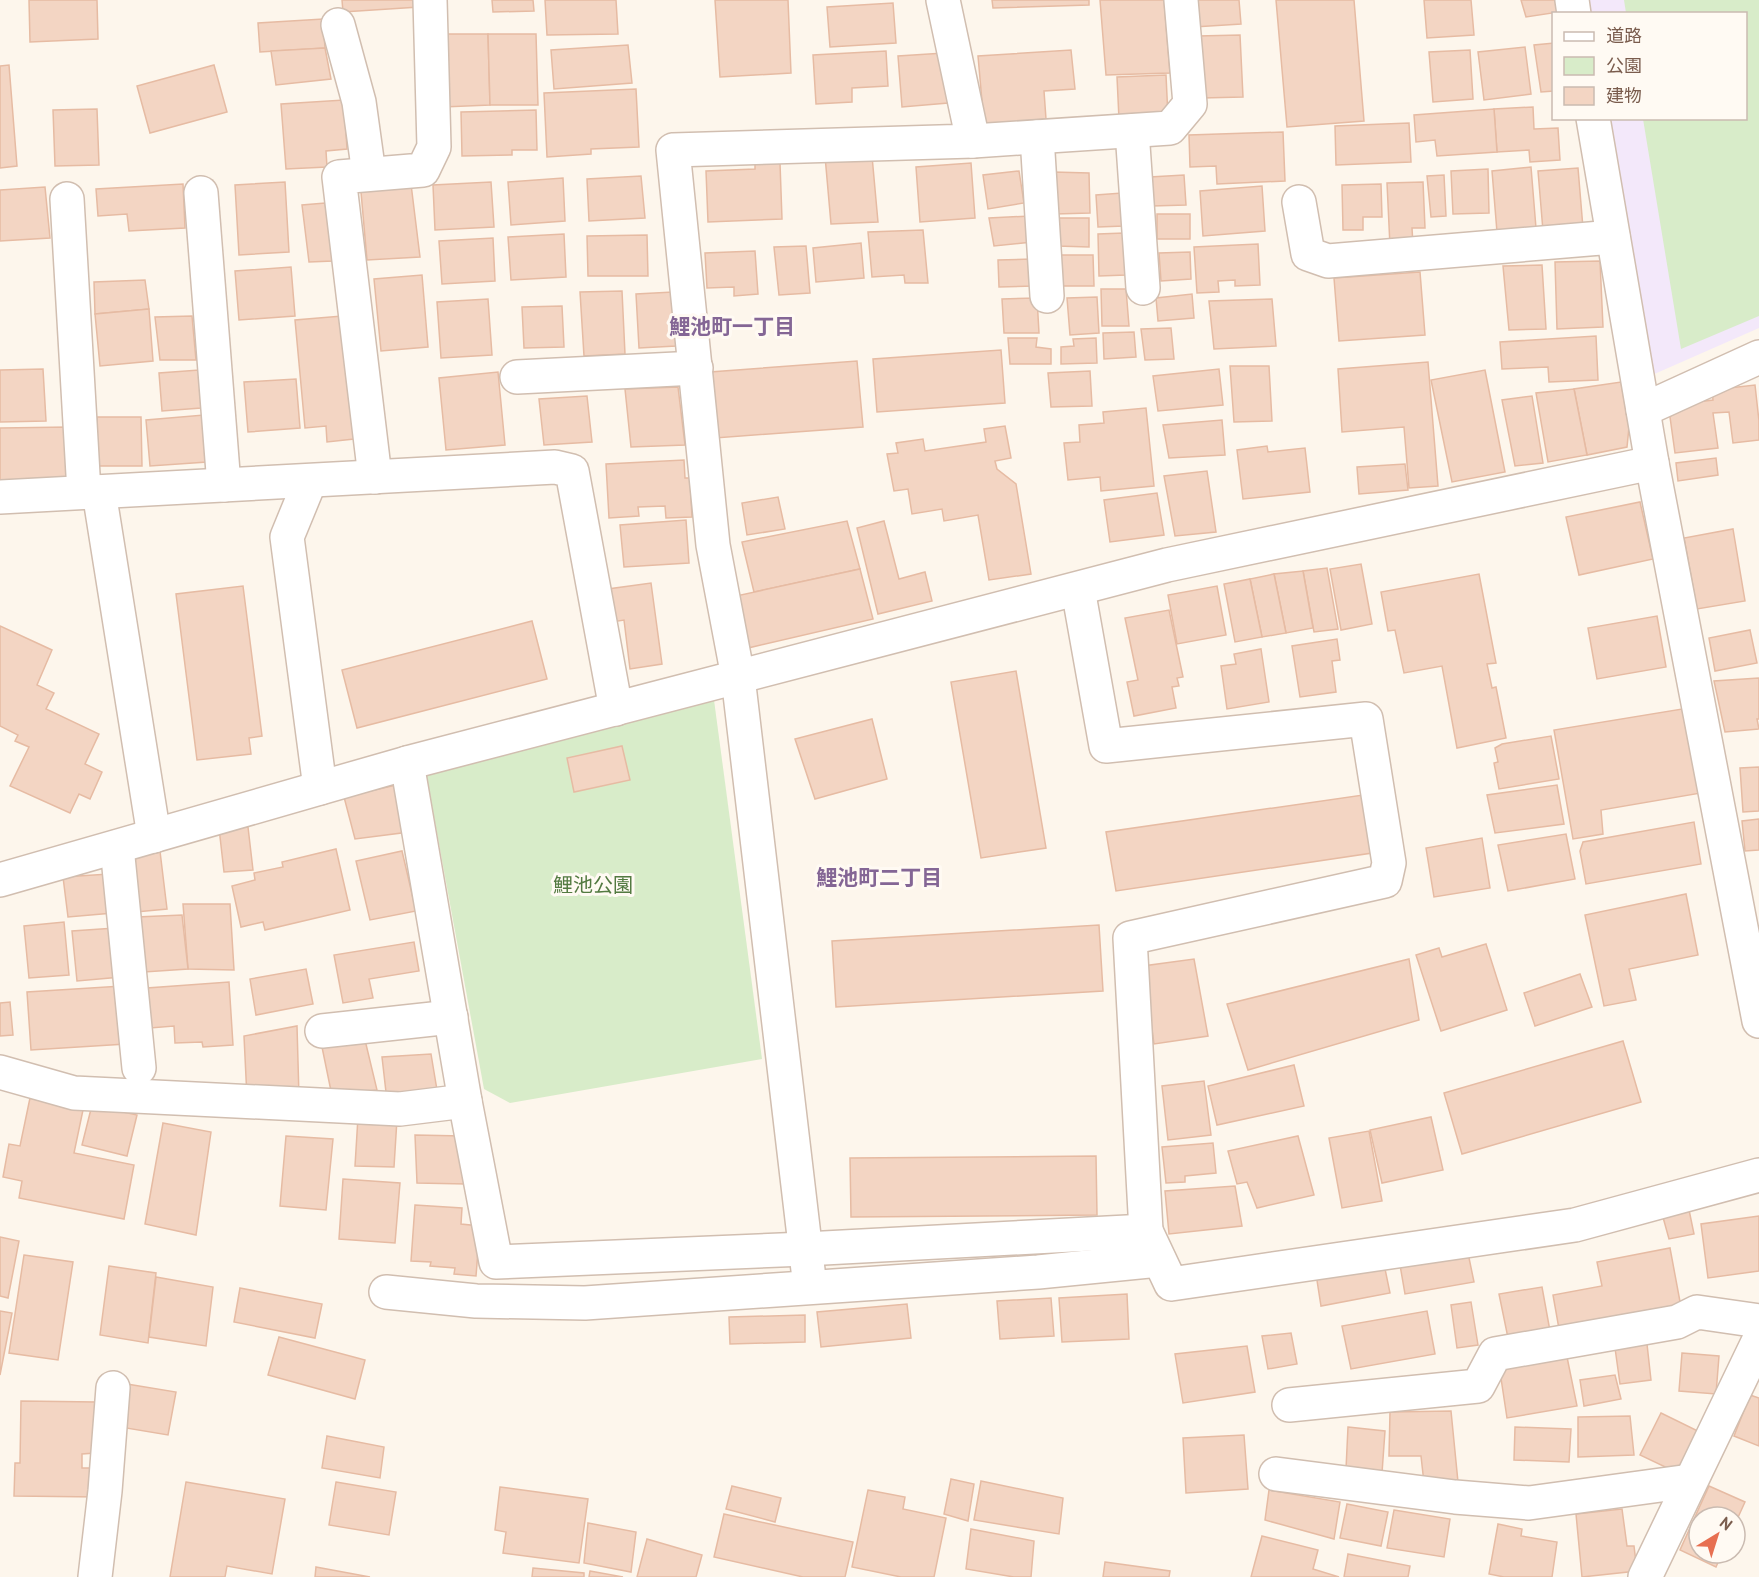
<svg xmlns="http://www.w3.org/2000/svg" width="1759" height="1577" viewBox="0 0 1759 1577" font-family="'PT Sans','Noto Sans JP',sans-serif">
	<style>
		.education { fill: #f3e8fa }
		.green { fill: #d8ecc9 }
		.building { fill: #f3d5c3; stroke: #e6bba3; stroke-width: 1.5 }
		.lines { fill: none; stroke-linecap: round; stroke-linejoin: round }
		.minor-casing { stroke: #d1beb0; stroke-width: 36 }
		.minor { stroke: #fff; stroke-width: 33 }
		.labels { text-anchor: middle; stroke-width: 6; stroke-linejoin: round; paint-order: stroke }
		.park-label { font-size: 20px; fill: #537a41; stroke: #fffaf3 }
		.neighbourhood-label { font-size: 21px; font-weight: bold; fill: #846695; stroke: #fffaf3 }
	</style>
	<rect width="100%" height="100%" fill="#fdf6ec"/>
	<polygon class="education" points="1578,0 1759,0 1759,328 1643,379 1598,119 1746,118 1746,14 1580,13"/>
	<g class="green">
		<polygon points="1624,0 1759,0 1759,316 1681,349 1643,119 1746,118 1746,14 1626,13"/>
		<polygon points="714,700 762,1059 510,1103 484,1089 426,773"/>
	</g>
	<g class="building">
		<polygon points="29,0 97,0 98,39 30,42"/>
		<polygon points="342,0 418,0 419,7 343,12"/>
		<polygon points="492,0 533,0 534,11 493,12"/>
		<polygon points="545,0 616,0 618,34 547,35"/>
		<polygon points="715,0 788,0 791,73 720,77"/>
		<polygon points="992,0 1089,0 1089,5 993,8"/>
		<polygon points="1100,0 1164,0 1170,73 1106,75"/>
		<polygon points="1193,0 1239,0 1241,24 1194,27"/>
		<polygon points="1276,0 1354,0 1364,121 1287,127"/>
		<polygon points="1424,0 1471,0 1474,35 1427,38"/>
		<polygon points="1521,0 1555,0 1559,12 1526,17"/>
		<polygon points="893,3 896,43 830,47 827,7"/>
		<polygon points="323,19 325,48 260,52 258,23"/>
		<polygon points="442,34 488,34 490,105 443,107"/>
		<polygon points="488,34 536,34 538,105 490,105"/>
		<polygon points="1240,35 1243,97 1202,98 1198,36"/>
		<polygon points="1554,43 1554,91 1541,92 1534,45"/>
		<polygon points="628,45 632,83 554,89 551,50"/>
		<polygon points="1525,47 1531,94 1484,100 1478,52"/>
		<polygon points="325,48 331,79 276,85 271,51"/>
		<polygon points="1071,50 1075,89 1044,91 1046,119 984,124 978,56"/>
		<polygon points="1470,50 1473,99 1433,102 1429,52"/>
		<polygon points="886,51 888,86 852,88 852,102 816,104 813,55"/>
		<polygon points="944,53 948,103 902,107 898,56"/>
		<polygon points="9,65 17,166 0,168 0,66"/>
		<polygon points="214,65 227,112 150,133 137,86"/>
		<polygon points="1166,75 1168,117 1119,119 1117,77"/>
		<polygon points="636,89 639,147 591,149 591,154 547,157 544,93"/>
		<polygon points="344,100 347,149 326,151 327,167 286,169 281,104"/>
		<polygon points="1533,107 1534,129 1558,128 1560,160 1530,162 1529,150 1497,152 1494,109"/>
		<polygon points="97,109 99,165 55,166 53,110"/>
		<polygon points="1494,109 1497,152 1437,156 1435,140 1416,142 1414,115"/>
		<polygon points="536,110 537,150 512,150 512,155 462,156 461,112"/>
		<polygon points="1409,123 1411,162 1336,165 1335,126"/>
		<polygon points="1283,132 1285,181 1217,184 1216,166 1190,167 1189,135"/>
		<polygon points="825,156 872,156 878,222 831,224"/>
		<polygon points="780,163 782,219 708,222 706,171 755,169 755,164"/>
		<polygon points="971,163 975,218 920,222 916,167"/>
		<polygon points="1531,167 1536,228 1497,232 1492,171"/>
		<polygon points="1578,168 1583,228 1543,231 1538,171"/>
		<polygon points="1488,169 1489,213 1453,214 1451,171"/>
		<polygon points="1019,171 1024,203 988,209 983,175"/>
		<polygon points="1053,172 1089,173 1090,213 1055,214"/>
		<polygon points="1184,175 1186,205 1152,206 1150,177"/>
		<polygon points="1444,175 1446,216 1431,217 1427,176"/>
		<polygon points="641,176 645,218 589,221 587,179"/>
		<polygon points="563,178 565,221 511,225 508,182"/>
		<polygon points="285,182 289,252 239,255 235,185"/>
		<polygon points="491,182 494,227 435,230 433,185"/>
		<polygon points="1423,182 1425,228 1412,228 1413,245 1390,246 1387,183"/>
		<polygon points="183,184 185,228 129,231 127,214 98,216 96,189"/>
		<polygon points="411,184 420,257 367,260 361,192"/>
		<polygon points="1381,184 1382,217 1363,217 1363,230 1343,230 1342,185"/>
		<polygon points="1262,186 1265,231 1203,236 1200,191"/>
		<polygon points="45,187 50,238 0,241 0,190"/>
		<polygon points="1122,193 1124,226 1098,227 1096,195"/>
		<polygon points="325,203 333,261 309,262 302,205"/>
		<rect x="1157" y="214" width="33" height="25"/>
		<polygon points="1030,216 1032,242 994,246 989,218"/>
		<polygon points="1056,218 1089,218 1089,247 1057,246"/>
		<polygon points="923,230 928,283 905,283 904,275 872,277 868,232"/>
		<polygon points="1124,233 1126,275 1099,276 1098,234"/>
		<polygon points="564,234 566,277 511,280 508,237"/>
		<polygon points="647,235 648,276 588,276 587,236"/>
		<polygon points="493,238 495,281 442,284 439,241"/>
		<polygon points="861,243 864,278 816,282 813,248"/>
		<polygon points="1258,244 1260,285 1235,286 1235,280 1218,281 1219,292 1197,293 1194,247"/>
		<polygon points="806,246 810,293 779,295 774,247"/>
		<polygon points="755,251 758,294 734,296 734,287 707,288 705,253"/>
		<polygon points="1190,252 1191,279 1161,281 1159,253"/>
		<polygon points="1057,255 1093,255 1094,286 1059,286"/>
		<polygon points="1032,259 1033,286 999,287 998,260"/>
		<polygon points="1600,261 1603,327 1557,329 1555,262"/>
		<polygon points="1542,265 1546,329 1509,330 1503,266"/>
		<polygon points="291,267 295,316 239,320 235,271"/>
		<polygon points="1420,272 1425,335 1339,341 1334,278"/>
		<polygon points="422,275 428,347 381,351 374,279"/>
		<polygon points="145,280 149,309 95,314 94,282"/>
		<polygon points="1101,289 1126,289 1129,326 1102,326"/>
		<polygon points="622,291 625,354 584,356 580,292"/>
		<polygon points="673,292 676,346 639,348 636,294"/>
		<polygon points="1192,294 1194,318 1158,321 1156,298"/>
		<polygon points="1097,297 1099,333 1070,335 1067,298"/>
		<polygon points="1037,298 1039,333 1004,333 1002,299"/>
		<polygon points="488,299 492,355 441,358 437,302"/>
		<polygon points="1272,299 1276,346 1214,349 1209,301"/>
		<polygon points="562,306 564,347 524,348 522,307"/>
		<polygon points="149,309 153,361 100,366 95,314"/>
		<polygon points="354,315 363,417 354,439 327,442 326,426 305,428 295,320"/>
		<polygon points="192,316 196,360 160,360 155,317"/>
		<polygon points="1171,328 1174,359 1145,360 1141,329"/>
		<polygon points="1134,332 1136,357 1104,359 1103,333"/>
		<polygon points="1596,336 1598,380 1549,382 1548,367 1502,369 1500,342"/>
		<polygon points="1008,338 1037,338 1036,347 1051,349 1051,364 1010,364"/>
		<polygon points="1096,338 1097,363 1061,364 1061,347 1074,346 1073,339"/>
		<polygon points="1001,350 1005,403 877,412 873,359"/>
		<polygon points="857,361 863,427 715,438 710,372"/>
		<polygon points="1428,362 1438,486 1409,488 1404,427 1342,432 1338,369"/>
		<polygon points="1230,366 1269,366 1272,421 1234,422"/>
		<polygon points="43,369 46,421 0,422 0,370"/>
		<polygon points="1219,369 1223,405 1158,411 1153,376"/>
		<polygon points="199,370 201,408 162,411 159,373"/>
		<polygon points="1485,370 1505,472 1452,482 1431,380"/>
		<polygon points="1090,371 1092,406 1051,407 1048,373"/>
		<polygon points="498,372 505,445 446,450 439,378"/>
		<polygon points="296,379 300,428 248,432 244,382"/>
		<polygon points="1621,382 1629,427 1627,447 1587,455 1574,389"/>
		<polygon points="1755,385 1759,421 1759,440 1733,443 1729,412 1713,413 1718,448 1675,453 1670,417 1680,404 1713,400 1712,390"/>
		<polygon points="678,387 685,445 631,447 625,389"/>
		<polygon points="1574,389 1587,455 1548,462 1536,393"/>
		<polygon points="587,396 592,442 544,445 539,399"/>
		<polygon points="1532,396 1543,463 1515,466 1502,400"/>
		<polygon points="1146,408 1154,486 1101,491 1100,477 1068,480 1064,443 1080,442 1079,425 1104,423 1103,412"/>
		<polygon points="204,415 207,462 150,466 146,420"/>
		<polygon points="97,417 141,417 142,466 97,466"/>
		<polygon points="1222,420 1225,455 1169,458 1163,425"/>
		<polygon points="1005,426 1011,458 995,461 997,469 1016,484 1031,574 989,580 978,515 944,521 942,509 912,514 908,489 894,491 887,454 898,453 896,443 923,439 925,451 986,442 984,429"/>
		<polygon points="69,427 71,481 0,483 0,428"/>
		<polygon points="1267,446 1268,452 1305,448 1310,492 1243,499 1237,450"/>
		<polygon points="1716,458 1718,475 1678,481 1676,463"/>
		<polygon points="684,460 685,478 690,478 692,517 666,518 665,506 638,507 639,516 609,518 606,464"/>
		<polygon points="1405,464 1408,490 1359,494 1357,467"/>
		<polygon points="1207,471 1216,532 1175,536 1164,476"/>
		<polygon points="1157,493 1164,535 1110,542 1104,500"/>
		<polygon points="778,497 785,529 747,535 742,503"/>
		<polygon points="1640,502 1653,559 1579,575 1566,517"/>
		<polygon points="686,520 689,563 624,567 620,525"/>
		<polygon points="847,521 860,569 754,592 742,542"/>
		<polygon points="884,521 899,579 925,572 932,601 878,614 857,528"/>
		<polygon points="1733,529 1745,601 1697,609 1684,538"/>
		<polygon points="1361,564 1372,624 1341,630 1330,569"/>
		<polygon points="1327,568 1338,629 1314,632 1303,571"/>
		<polygon points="860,569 873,619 748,648 736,596"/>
		<polygon points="1303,571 1313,628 1286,633 1274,574"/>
		<polygon points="1274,574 1286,633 1262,637 1250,579"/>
		<polygon points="1479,574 1496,663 1487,664 1492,688 1496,687 1506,738 1457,748 1442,666 1404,673 1395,630 1388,631 1381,592"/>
		<polygon points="1250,579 1262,637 1235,642 1224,584"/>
		<polygon points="651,583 662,664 630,669 624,620 612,622 608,589"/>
		<polygon points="243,586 262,736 249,738 251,754 197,760 176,594"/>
		<polygon points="1217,586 1226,635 1177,644 1168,595"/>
		<polygon points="1169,610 1183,677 1177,678 1179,686 1172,687 1176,708 1134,716 1127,682 1138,680 1125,618"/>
		<polygon points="1657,616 1666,667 1597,679 1588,628"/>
		<polygon points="532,621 547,679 357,728 342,670"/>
		<polygon points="0,626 52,650 37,685 54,693 46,709 99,734 85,764 102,772 90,799 79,794 70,813 10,786 29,747 15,741 18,735 0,726"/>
		<polygon points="1750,630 1757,663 1715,671 1709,638"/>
		<polygon points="1337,639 1340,660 1332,661 1336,692 1300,697 1292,646"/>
		<polygon points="1261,649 1269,702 1227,709 1221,666 1236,664 1234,654"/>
		<polygon points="1016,671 1046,848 981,858 951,682"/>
		<polygon points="1759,678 1759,719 1757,719 1759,729 1725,732 1714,681"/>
		<polygon points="1682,709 1701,793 1601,810 1603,834 1573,839 1554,730"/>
		<polygon points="872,719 887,779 815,799 795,739"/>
		<polygon points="1551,736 1559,779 1499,789 1494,763 1498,762 1495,748 1502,744"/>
		<polygon points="622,746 630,780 574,792 567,758"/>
		<polygon points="1759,767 1759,811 1743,812 1740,768"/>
		<polygon points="396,785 409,832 355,839 344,797"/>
		<polygon points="1557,785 1564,824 1495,833 1487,795"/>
		<polygon points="1363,795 1372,853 1116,891 1106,832"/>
		<polygon points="1759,819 1759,850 1745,851 1742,821"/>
		<polygon points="1694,822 1701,864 1586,884 1580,851 1583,842"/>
		<polygon points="248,827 253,870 224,872 219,828"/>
		<polygon points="1566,834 1575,879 1508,891 1498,845"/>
		<polygon points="1482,838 1490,888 1434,897 1426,848"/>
		<polygon points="159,843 167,909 136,912 129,856"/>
		<polygon points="336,849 350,910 265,930 263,922 241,927 232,886 255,880 254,873 283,867 282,862"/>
		<polygon points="402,851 416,911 370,920 356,861"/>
		<polygon points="109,874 113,913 68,917 63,877"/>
		<polygon points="1686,894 1698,955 1629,969 1636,1000 1604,1006 1585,915"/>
		<polygon points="183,904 230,904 234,970 188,969"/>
		<polygon points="182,915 188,969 144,972 137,917"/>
		<polygon points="64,922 69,975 29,978 24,926"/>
		<polygon points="1099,925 1103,991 836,1007 832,941"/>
		<polygon points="115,928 121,977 77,981 72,931"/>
		<polygon points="414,942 419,971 369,979 373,998 343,1003 334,955"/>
		<polygon points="1486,944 1507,1010 1441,1031 1416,955 1439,948 1442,957"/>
		<polygon points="1194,959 1208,1036 1154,1044 1143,966"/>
		<polygon points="1409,959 1419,1020 1248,1070 1227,1004"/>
		<polygon points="306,969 313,1004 256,1015 250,979"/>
		<polygon points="1580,974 1592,1007 1535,1026 1524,993"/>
		<polygon points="229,982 233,1045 203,1047 202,1042 175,1043 174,1026 150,1028 147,988"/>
		<polygon points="122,986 126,1044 31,1050 27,992"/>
		<polygon points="10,1002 13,1035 0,1036 0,1003"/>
		<polygon points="297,1026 299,1097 247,1098 244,1036"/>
		<polygon points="365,1040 377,1090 332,1096 322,1047"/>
		<polygon points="1623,1041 1641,1102 1462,1154 1444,1093"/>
		<polygon points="431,1054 438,1096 387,1101 382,1057"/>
		<polygon points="1294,1065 1304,1106 1217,1125 1208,1086"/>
		<polygon points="1204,1081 1211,1135 1168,1140 1162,1086"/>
		<polygon points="30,1098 83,1110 74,1153 134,1165 124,1219 19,1198 22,1181 3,1177 9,1144 20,1146"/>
		<polygon points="92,1105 137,1115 127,1156 82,1145"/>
		<polygon points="358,1117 397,1119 394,1167 355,1166"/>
		<polygon points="1431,1117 1443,1170 1382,1183 1370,1130"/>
		<polygon points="163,1123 211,1132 196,1235 145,1224"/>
		<polygon points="1369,1131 1382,1201 1342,1208 1329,1138"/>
		<polygon points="415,1135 463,1136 466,1184 417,1183"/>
		<polygon points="286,1136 333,1139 326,1210 280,1206"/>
		<polygon points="1298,1136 1314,1195 1257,1208 1247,1182 1237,1184 1228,1151"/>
		<polygon points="1213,1143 1216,1173 1185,1176 1185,1182 1166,1183 1162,1147"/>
		<polygon points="1096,1156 1097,1215 851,1217 850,1158"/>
		<polygon points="343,1179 400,1183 395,1243 339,1239"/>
		<polygon points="1235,1186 1242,1226 1169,1234 1165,1191"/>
		<polygon points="415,1205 462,1208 461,1224 480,1226 476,1276 454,1274 455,1268 430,1266 431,1262 411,1261"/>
		<polygon points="1688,1205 1694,1234 1669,1239 1661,1210"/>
		<polygon points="1759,1216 1759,1271 1708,1278 1701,1224"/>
		<polygon points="0,1237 19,1241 8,1298 0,1296"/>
		<polygon points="1670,1248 1681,1307 1559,1329 1553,1295 1602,1286 1597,1262"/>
		<polygon points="1468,1253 1474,1282 1405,1294 1400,1265"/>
		<polygon points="24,1255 73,1262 58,1360 9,1353"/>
		<polygon points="1384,1264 1390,1293 1321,1306 1316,1274"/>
		<polygon points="109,1266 156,1273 148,1343 100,1335"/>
		<polygon points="156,1277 213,1287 206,1346 149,1337"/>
		<polygon points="1542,1287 1550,1331 1508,1338 1499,1294"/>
		<polygon points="240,1288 322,1304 315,1338 234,1322"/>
		<polygon points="1127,1294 1129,1339 1062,1342 1059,1298"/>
		<polygon points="1051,1298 1054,1336 1000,1339 997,1301"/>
		<polygon points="1471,1302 1478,1345 1457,1348 1451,1305"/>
		<polygon points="907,1304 911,1338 821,1347 817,1312"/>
		<polygon points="0,1311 12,1313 0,1375"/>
		<polygon points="1427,1311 1435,1354 1351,1369 1342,1326"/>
		<polygon points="805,1315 805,1342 730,1344 729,1317"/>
		<polygon points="1291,1333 1297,1364 1268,1369 1262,1336"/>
		<polygon points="279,1337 365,1360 355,1399 268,1375"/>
		<polygon points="1647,1344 1651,1380 1620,1384 1615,1348"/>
		<polygon points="1247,1346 1255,1392 1183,1403 1175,1354"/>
		<polygon points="1682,1353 1719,1356 1716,1394 1679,1391"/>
		<polygon points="1567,1357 1577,1406 1507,1418 1499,1365"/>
		<polygon points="1615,1375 1621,1399 1584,1406 1580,1380"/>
		<polygon points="127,1384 176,1392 168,1435 120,1427"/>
		<polygon points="1750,1395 1759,1398 1759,1446 1734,1436"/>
		<polygon points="21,1401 96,1402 95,1453 82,1454 82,1468 99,1468 99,1497 14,1496 15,1463 20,1463"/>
		<polygon points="1451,1411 1458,1482 1424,1483 1421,1456 1389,1456 1390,1412"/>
		<polygon points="1661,1413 1702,1433 1682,1475 1640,1455"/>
		<polygon points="1630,1416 1634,1455 1578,1457 1578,1417"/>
		<polygon points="1348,1427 1385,1431 1382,1473 1346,1469"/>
		<polygon points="1515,1427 1571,1429 1569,1462 1514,1460"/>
		<polygon points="1244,1435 1248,1489 1186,1493 1183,1438"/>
		<polygon points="327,1436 384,1447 380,1478 322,1468"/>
		<polygon points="951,1479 974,1484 968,1521 944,1514"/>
		<polygon points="981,1481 1063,1498 1059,1534 974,1520"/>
		<polygon points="186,1482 285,1499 272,1574 227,1566 225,1577 170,1577"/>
		<polygon points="336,1482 396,1492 389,1535 329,1525"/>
		<polygon points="732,1486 781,1498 775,1522 726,1509"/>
		<polygon points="1709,1486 1745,1502 1735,1524 1735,1517 1699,1517 1699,1553 1722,1553 1716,1567 1680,1550"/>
		<polygon points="500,1487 588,1499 579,1563 503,1553 506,1532 495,1530"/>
		<polygon points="868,1490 905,1497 903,1509 946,1518 934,1577 901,1577 852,1567"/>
		<polygon points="1269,1490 1340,1502 1334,1539 1265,1520"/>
		<polygon points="1347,1504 1388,1512 1381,1546 1340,1538"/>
		<polygon points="1622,1509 1627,1546 1634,1546 1637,1571 1582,1577 1576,1514"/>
		<polygon points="1394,1510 1450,1519 1444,1557 1387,1548"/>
		<polygon points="724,1514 853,1542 845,1577 803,1577 714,1557"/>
		<polygon points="588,1523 636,1532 631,1572 584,1563"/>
		<polygon points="1498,1524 1522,1529 1521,1536 1557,1542 1552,1577 1504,1577 1489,1574"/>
		<polygon points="971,1529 1034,1541 1031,1577 1014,1577 966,1569"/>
		<polygon points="1262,1536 1318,1550 1313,1569 1339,1577 1251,1577"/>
		<polygon points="647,1539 702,1555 696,1577 637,1577"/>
		<polygon points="1348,1554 1410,1566 1408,1577 1344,1577"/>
		<polygon points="1105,1562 1170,1571 1169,1577 1103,1577"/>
		<polygon points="316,1567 370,1577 315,1577"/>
		<polygon points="533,1568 584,1573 584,1577 532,1577"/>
		<polygon points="590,1571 623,1577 589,1577"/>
	</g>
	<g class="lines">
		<g class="minor-casing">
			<g id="minor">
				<polyline points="1572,0 1574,14"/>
				<polyline points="338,25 359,102 369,174"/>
				<polyline points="1593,118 1652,463 1759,1021"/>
				<polyline points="1132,131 1143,288"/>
				<polyline points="1037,137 1047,296"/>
				<polyline points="973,141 1170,128 1190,104 1181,0"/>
				<polyline points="201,193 224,485"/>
				<polyline points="67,199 84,492"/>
				<polyline points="1299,202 1308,254 1328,261 1613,237"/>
				<polyline points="517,377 696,368"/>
				<polyline points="1643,410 1759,357"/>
				<polyline points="375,477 339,177 423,170 434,147 430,0"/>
				<polyline points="310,481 287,537 320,788"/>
				<polyline points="99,492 154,836"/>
				<polyline points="0,497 555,467 572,471 616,709"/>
				<polyline points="1078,589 1106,746 1366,719 1389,863 1385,881 1130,938 1146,1231"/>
				<polyline points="407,763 465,1101 496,1262 805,1249 1146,1231 1171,1284 1575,1225 1759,1175"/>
				<polyline points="117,847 139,1068"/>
				<polyline points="0,880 407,763 1167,565 1652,463"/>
				<polyline points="322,1031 451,1017"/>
				<polyline points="0,1072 74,1093 400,1109 465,1101"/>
				<polyline points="810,1287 738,677 713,545 673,150 973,141 943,0"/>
				<polyline points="386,1292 476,1301 585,1303 1038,1272 1159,1260"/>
				<polyline points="1289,1405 1478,1386 1495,1354 1677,1322 1697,1312 1759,1321"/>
				<polyline points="1276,1474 1455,1497 1529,1503 1690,1481"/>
				<polyline points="95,1577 105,1491 113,1388"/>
				<polyline points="1645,1577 1759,1340"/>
			</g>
		</g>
		<use href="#minor" class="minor"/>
	</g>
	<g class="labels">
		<g class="park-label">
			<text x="593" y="892">鯉池公園</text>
		</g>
		<g class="neighbourhood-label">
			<text x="732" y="334">鯉池町一丁目</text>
			<text x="879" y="885">鯉池町二丁目</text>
		</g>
	</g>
	<rect x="1552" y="12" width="195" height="108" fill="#fffaf3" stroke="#cabbb1" stroke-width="1.5"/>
	<rect x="1564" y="32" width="30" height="9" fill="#ffffff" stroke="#cabbb1" stroke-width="1.5"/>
	<text x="1606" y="42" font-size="18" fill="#7a5c4d">道路</text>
	<rect x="1564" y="57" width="30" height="18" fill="#d8ecc9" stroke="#cabbb1" stroke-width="1.5"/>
	<text x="1606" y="72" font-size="18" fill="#7a5c4d">公園</text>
	<rect x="1564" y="87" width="30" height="18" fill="#f3d5c3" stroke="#cabbb1" stroke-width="1.5"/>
	<text x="1606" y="102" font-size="18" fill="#7a5c4d">建物</text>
	<g transform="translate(1717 1535) rotate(38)"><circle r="28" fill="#fffaf3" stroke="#cabbb1" stroke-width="1.5"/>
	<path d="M0-4.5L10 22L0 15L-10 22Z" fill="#e76f51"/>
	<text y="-9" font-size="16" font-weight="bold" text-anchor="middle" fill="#7a5c4d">N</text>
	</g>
</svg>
